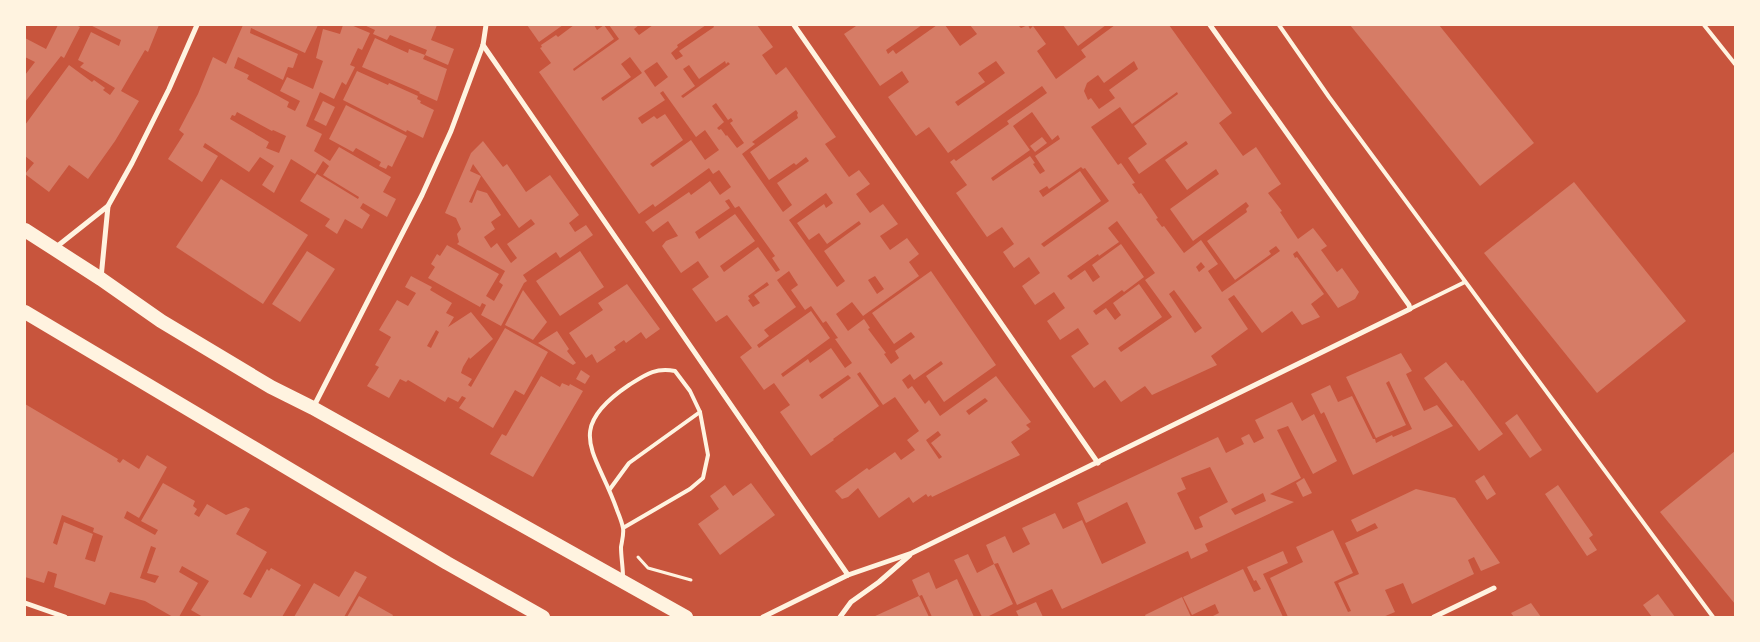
<svg xmlns="http://www.w3.org/2000/svg" width="1760" height="642" viewBox="0 0 1760 642" font-family="Arial,sans-serif">
	<style>
		.building { fill: #d67c66; fill-rule: evenodd }
		.lines { fill: none; stroke-linecap: round; stroke-linejoin: round }
		.path { stroke: #fff3e0; stroke-width: 3 }
		.service { stroke: #fff3e0; stroke-width: 4 }
		.minor { stroke: #fff3e0; stroke-width: 5 }
		.trunk { stroke: #fff3e0; stroke-width: 14 }
	</style>
	<rect width="100%" height="100%" fill="#c8553d"/>
	<g class="building">
		<polygon points="58,25 76,25 80,27 64,58 61,56 25,102 25,75 35,62 25,57 25,38 46,49"/>
		<polygon points="90,25 159,25 148,52 145,50 121,91 139,101 115,141 88,179 69,165 49,192 25,174 34,163 25,156 25,125 69,65 92,82 94,80 105,88 103,90 110,95 115,88 80,67 84,63 78,60 91,32 119,46 121,40"/>
		<path d="M243,25H318L305,53L251,28L250,33L298,54L293,68L288,67L283,80L238,57L234,68L249,75L247,79L289,102L287,107L295,111L300,101L280,91L287,77L313,89L323,61L316,58L323,29L340,34L343,25H351L370,33L362,50L358,48L350,65L355,67L346,85L342,82L334,99L320,92L306,126L322,134L314,151L330,161L339,147L391,177L383,192L396,199L387,217L363,203L360,208L370,215L362,229L345,219L337,234L325,226L330,219L300,201L317,174L358,199L359,197L323,175L329,166L323,161L315,174L291,159L274,193L262,185L274,166L260,157L249,172L205,143L203,147L218,156L202,182L168,159L184,134L179,130L198,94L213,57L226,64ZM237,112L272,131L273,130L286,136L279,153L266,148L269,142L230,119L232,115L235,116Z"/>
		<polygon points="364,25 437,25 431,40 454,49 448,65 425,55 423,59 447,69 437,101 419,93 420,92 362,67 375,38 408,53 409,49 425,55 427,50 390,35 387,40 373,34 375,30"/>
		<polygon points="527,25 563,25 539,42"/>
		<path d="M574,25H594L597,30L604,25L614,39L573,69L574,71L619,39L609,25H639L634,29L639,35L653,25H706L677,45L678,47L671,53L676,60L683,56L679,51L714,27L713,25H757L773,47L762,55L776,75L786,67L836,137L825,144L849,177L859,170L870,184L856,194L870,213L883,204L898,224L880,236L890,250L907,238L919,254L909,262L919,276L863,316L852,302L836,314L848,331L864,319L870,328L868,329L886,353L884,354L891,364L899,358L895,351L915,337L911,332L894,344L872,313L931,271L996,365L944,402L926,376L943,364L941,361L914,380L910,374L902,380L908,389L912,386L925,404L929,400L940,416L996,376L1031,422L1026,425L1030,429L1011,442L1020,455L932,497L931,495L928,497L926,494L913,503L909,497L879,518L858,488L848,497L842,499L835,491L867,468L869,470L895,452L901,460L915,450L907,440L919,431L895,397L883,405L860,372L857,374L879,406L833,439L834,440L811,456L780,412L790,405L774,383L764,390L740,357L752,348L727,315L716,322L692,289L709,277L698,261L681,273L662,246L666,241L678,236L668,221L653,232L645,222L689,192L691,195L710,181L720,195L731,187L719,170L713,174L709,168L655,207L653,204L639,214L539,72L551,63L540,48L542,47L541,45L556,35L558,37ZM630,57L642,73L603,101L601,98L631,77L621,64ZM725,61L726,64L728,62L730,64L683,98L681,96L695,86L683,69L689,65L699,79ZM657,62L668,77L655,87L644,71ZM663,91L696,137L705,130L719,150L705,160L691,140L653,167L650,164L683,140L665,114L657,119L654,116L642,124L638,118L665,100L660,93ZM716,103L728,120L731,118L733,121L730,123L744,143L737,148L727,135L726,136L721,129L719,130L717,128L724,122L712,106ZM796,110L798,113L797,115L798,118L750,152L769,180L794,163L796,165L806,157L809,161L777,183L792,205L783,212L742,154L755,144L752,142ZM826,193L833,203L826,208L824,204L797,223L809,240L819,233L827,244L859,221L861,224L824,251L845,281L837,287L789,220ZM729,199L735,208L739,206L775,256L772,258L780,270L776,272L758,247L724,272L720,266L755,241L735,214L699,239L695,232L730,208L725,201ZM789,271L798,285L791,290L805,310L811,306L823,323L826,321L838,338L835,339L852,363L845,368L831,348L810,363L808,359L783,377L781,374L830,338L811,311L759,348L757,345L769,336L764,330L796,307L777,280ZM875,276L884,289L877,294L868,280ZM767,282L769,285L754,295L760,303L753,307L748,300L750,299L748,296ZM848,375L851,378L822,399L819,395ZM985,398L988,401L969,415L966,411ZM938,431L941,435L931,443L942,457L939,459L926,440Z"/>
		<path d="M855,25H922L886,50L888,54L893,50L896,54L937,25H945L960,46L977,34L970,25H1018L1021,28L1028,25L1030,29L1033,26L1046,44L1037,51L1056,79L1086,57L1081,50L1115,25H1169L1232,113L1219,123L1243,156L1256,147L1281,184L1268,193L1282,211L1280,212L1298,239L1313,228L1327,246L1321,250L1337,272L1342,268L1359,292L1355,299L1338,308L1297,251L1293,254L1295,258L1297,257L1324,294L1311,304L1320,317L1302,325L1292,311L1262,333L1234,295L1228,299L1248,329L1211,356L1217,365L1152,395L1145,386L1121,402L1105,380L1094,388L1071,356L1089,344L1078,328L1060,340L1047,321L1065,308L1054,292L1035,305L1022,286L1040,273L1029,257L1014,268L1003,252L1014,244L1002,227L987,237L956,193L967,185L950,162L954,159L956,161L1009,124L1007,121L1047,93L1042,86L948,153L929,127L916,136L888,97L909,82L902,71L880,86L844,34L856,26ZM996,61L1005,73L958,106L955,102L985,82L978,73ZM1134,61L1138,69L1109,90L1115,98L1099,109L1091,98L1088,100L1084,91L1087,83L1098,75L1104,83ZM1177,92L1178,94L1134,126L1147,144L1128,158L1139,174L1186,141L1188,144L1165,160L1187,190L1216,169L1219,174L1170,209L1193,241L1246,202L1249,206L1246,209L1247,212L1207,241L1235,280L1271,254L1269,251L1276,246L1280,251L1222,292L1208,271L1218,264L1201,240L1184,253L1164,226L1162,227L1156,219L1158,218L1141,193L1139,194L1132,184L1135,183L1121,163L1118,165L1091,127L1120,107L1132,124ZM1032,112L1052,140L1058,135L1060,139L1035,156L1045,171L1040,174L1033,164L1035,163L1030,156L993,181L991,178L1030,150L1013,126ZM1081,167L1083,169L1085,168L1109,201L1044,247L1041,244L1101,201L1080,171L1043,197L1039,191L1047,186L1049,189ZM1117,221L1155,273L1145,280L1172,317L1121,352L1118,348L1162,317L1139,284L1113,303L1121,315L1115,320L1106,308L1096,315L1093,311L1122,290L1124,292L1144,277L1121,244L1092,265L1100,277L1093,282L1085,270L1071,280L1067,276L1098,254L1099,256L1119,242L1108,228ZM1201,262L1205,267L1199,272L1196,267ZM1174,290L1202,328L1195,333L1169,294Z"/>
		<polygon points="1063,25 1106,25 1078,46"/>
		<polygon points="1350,25 1439,25 1534,143 1480,186"/>
		<polygon points="357,71 388,85 389,83 418,96 417,99 421,101 420,103 434,110 423,138 407,130 406,132 343,100"/>
		<polygon points="323,101 335,107 326,126 314,120"/>
		<polygon points="346,105 407,136 392,167 388,165 386,169 379,166 381,162 356,148 353,152 329,139"/>
		<polygon points="1042,137 1047,143 1035,152 1030,146"/>
		<path d="M483,141L503,167L507,164L526,192L550,175L579,215L569,223L575,232L586,225L593,235L560,258L556,252L523,275L527,281L524,283L501,326L481,315L486,305L482,303L480,307L428,278L435,267L431,264L437,254L440,256L447,245L499,274L486,296L494,301L503,285L499,282L505,271L457,244L459,242L457,234L461,229L456,218L445,213L471,153ZM473,164L519,228L531,219L535,224L507,244L517,258L511,263L497,243L491,248L484,237L495,229L491,222L501,215L487,193L477,190L472,203L469,202L481,176L470,171Z"/>
		<polygon points="221,179 308,235 263,304 176,247"/>
		<polygon points="1574,182 1686,321 1597,393 1484,253"/>
		<polygon points="307,251 335,269 300,322 272,304"/>
		<polygon points="580,251 604,287 560,316 536,281"/>
		<path d="M411,276L432,287L430,290L452,303L446,313L454,317L448,327L471,312L493,339L470,359L469,357L463,367L461,373L472,379L468,385L471,387L505,328L548,352L524,395L515,390L493,428L459,408L466,398L462,396L458,402L448,397L445,402L408,380L406,382L400,379L389,398L367,386L379,367L375,365L391,337L379,330L397,300L408,306L416,293L405,287ZM436,330L439,332L431,348L427,346Z"/>
		<polygon points="627,284 660,329 646,339 641,332 626,343 624,340 614,347 616,350 597,363 592,354 586,358 569,333 603,310 598,303"/>
		<polygon points="523,290 547,322 533,340 505,325"/>
		<polygon points="557,331 569,349 567,351 576,363 573,365 538,343"/>
		<polygon points="1401,353 1412,371 1406,374 1424,411 1437,405 1453,426 1353,475 1324,412 1321,414 1311,394 1330,385 1338,402 1352,396 1373,439 1375,439 1376,443 1392,435 1393,437 1412,429 1389,381 1386,383 1406,425 1376,438 1346,377"/>
		<polygon points="1446,362 1461,381 1463,380 1503,434 1479,451 1424,378"/>
		<polygon points="581,370 590,376 585,384 576,379"/>
		<polygon points="541,376 560,387 562,383 569,386 570,384 583,391 533,477 490,454 502,434 506,436"/>
		<path d="M1292,402L1302,421L1314,414L1337,461L1313,474L1288,426L1277,430L1301,478L1270,494L1294,502L1205,544L1208,551L1191,559L1188,551L1062,609L1052,589L1017,605L998,563L994,564L986,545L1005,536L1013,553L1030,544L1022,528L1055,513L1063,529L1082,520L1102,564L1146,543L1127,502L1086,523L1077,503L1218,437L1226,453L1244,444L1241,438L1249,434L1254,443L1264,438L1255,420ZM1210,467L1228,502L1199,517L1203,527L1195,530L1177,493L1186,489L1181,478ZM1263,493L1266,501L1235,515L1231,509Z"/>
		<path d="M25,404L118,459L117,461L120,463L123,459L139,469L147,455L167,467L139,518L127,511L124,518L155,535L158,530L141,521L163,483L195,501L193,506L197,509L194,514L199,517L207,504L226,515L246,507L250,509L236,534L267,552L243,594L251,598L267,569L269,571L271,568L301,585L282,617H203L191,610L209,581L182,566L179,572L198,583L179,617H173L145,601L110,592L105,605L54,587L57,574L48,571L44,583L25,577ZM62,515L94,528L93,532L103,536L95,562L85,559L93,534L64,522L57,545L53,543ZM151,546L156,548L147,573L159,576L155,583L140,578Z"/>
		<polygon points="1517,414 1542,450 1530,458 1505,423"/>
		<polygon points="1735,451 1735,604 1660,512"/>
		<polygon points="1484,475 1496,494 1487,500 1475,481"/>
		<polygon points="1304,478 1312,493 1303,497 1296,483"/>
		<polygon points="751,483 775,515 720,555 698,524 719,509 710,496 725,485 733,496"/>
		<polygon points="1558,485 1593,535 1589,538 1597,550 1587,556 1545,494"/>
		<polygon points="1416,489 1455,498 1500,563 1481,571 1474,557 1468,560 1474,574 1412,604 1403,583 1385,590 1395,612 1383,617 1288,617 1270,578 1303,562 1296,547 1333,530 1353,573 1334,582 1348,612 1351,611 1338,583 1359,574 1345,543 1378,528 1375,523 1357,532 1351,520"/>
		<polygon points="1283,551 1288,563 1263,574 1283,617 1211,617 1219,613 1215,604 1192,615 1183,597 1243,569 1254,592 1261,589 1256,580 1254,581 1247,567"/>
		<polygon points="968,554 977,573 994,564 1013,604 987,617 982,617 954,560"/>
		<polygon points="355,571 367,577 344,617 294,617 314,583 339,597"/>
		<polygon points="929,572 936,589 957,579 974,617 932,617 922,595 919,596 912,580"/>
		<polygon points="1658,594 1675,617 1652,617 1643,605"/>
		<polygon points="359,596 393,615 392,617 347,617"/>
		<polygon points="919,596 929,617 873,617"/>
		<polygon points="1182,597 1191,617 1146,617 1145,615"/>
		<polygon points="1036,602 1043,617 1019,617 1016,611"/>
		<polygon points="1531,603 1541,617 1514,617 1511,613"/>
	</g>
	<g class="lines">
		<polyline class="path" points="638,557 648,568 691,580"/>
		<g class="service">
			<polyline points="1279,25 1329,97 1713,617"/>
			<polyline points="1704,25 1735,64"/>
			<polyline points="1410,309 1465,282"/>
			<polyline points="610,489 629,463 700,412"/>
			<path d="M623,577C623,567 621,557 621,547C622,541 624,534 623,528C622,522 619,515 617,510C597,452 562,430 629,385C645,375 655,367 675,371L690,391L700,412L708,455L703,478L690,489L623,528"/>
		</g>
		<g class="minor">
			<polyline points="794,25 1098,463"/>
			<polyline points="483,45 848,575"/>
			<polyline points="55,248 108,206 132,163 169,89 197,25"/>
			<polyline points="101,278 108,206"/>
			<polyline points="314,406 422,195 451,131 483,45 486,25"/>
			<polyline points="25,603 65,617"/>
			<polyline points="763,617 848,575 912,553 1410,309 1409,305 1210,25"/>
			<polyline points="840,617 851,602 879,582 910,555"/>
			<polyline points="1434,617 1494,588"/>
		</g>
		<g class="trunk">
			<polyline points="25,230 101,279 161,321 271,387 313,408 686,617"/>
			<polyline points="25,312 447,563 543,617"/>
		</g>
	</g>
	<rect width="1760" height="642" fill="none" stroke="#fff3e0" stroke-width="52"/>
</svg>
